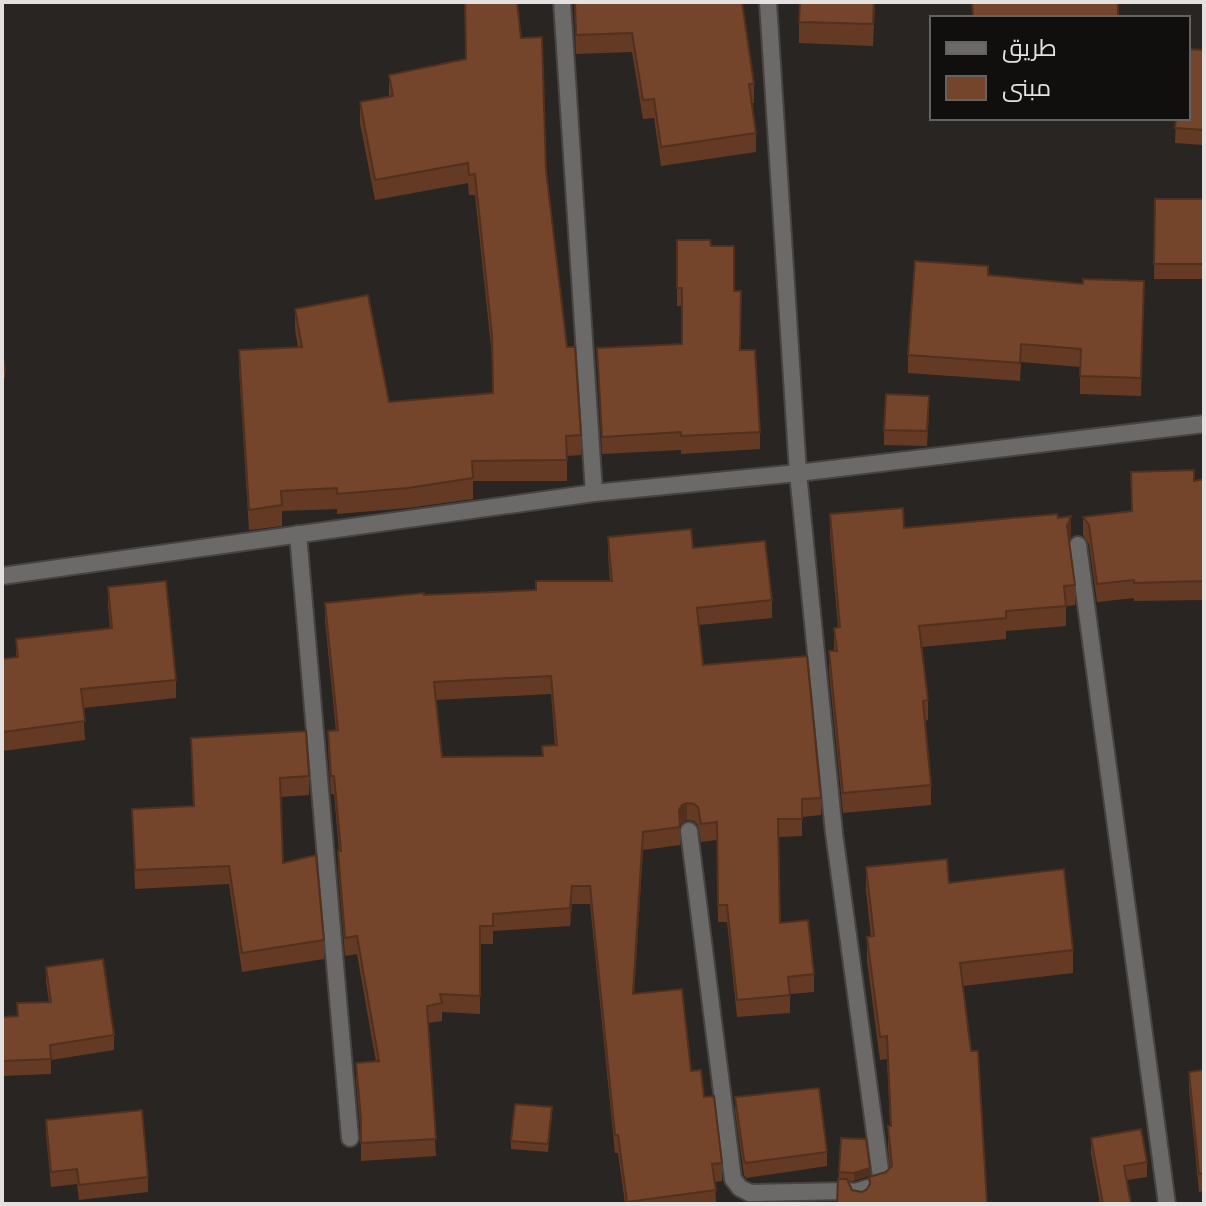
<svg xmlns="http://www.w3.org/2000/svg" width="1206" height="1206" viewBox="0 0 1206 1206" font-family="Georgia,Cairo,serif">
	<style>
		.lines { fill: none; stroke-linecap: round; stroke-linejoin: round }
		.street-casing { stroke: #474341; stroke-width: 20 }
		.street { stroke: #6c6a69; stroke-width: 16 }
		.wall { fill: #643a25; fill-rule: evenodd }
		.shaded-wall { fill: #51301e }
		.building { fill: #74442b; stroke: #51301e; stroke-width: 2; fill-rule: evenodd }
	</style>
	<rect width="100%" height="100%" fill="#292523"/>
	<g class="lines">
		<g class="street-casing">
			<g id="street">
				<polyline points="562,2 594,493"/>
				<polyline points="768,2 798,473 834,833 882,1184 855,1192"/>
				<polyline points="298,534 350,1138"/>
				<polyline points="1078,545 1167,1204"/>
				<polyline points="2,576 594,493 798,473 1204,424"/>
				<polyline points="689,831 733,1179 740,1188 750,1193 846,1191 855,1192 859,1204"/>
			</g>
		</g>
		<use href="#street" class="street"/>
	</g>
	<g class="wall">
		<polygon points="574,2 742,2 754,84 754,103 752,103 756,133 756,152 661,166 654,118 643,119 632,52 576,54"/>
		<polygon points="875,2 873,46 799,43 799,22"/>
		<polygon points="521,38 546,170 567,347 581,435 581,455 567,456 567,481 473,481 473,499 408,508 337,514 337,509 282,511 282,526 249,530 239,371 239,350 298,348 295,329 295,309 389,402 493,393 492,356 475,195 469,195 468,183 375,200 360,123 360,102 389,96 389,75 465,59"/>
		<polygon points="1204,50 1204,145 1175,143 1176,118"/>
		<polygon points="1155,199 1204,199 1204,279 1154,279"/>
		<polygon points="677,240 711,246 734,291 741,350 760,432 760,449 681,454 681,450 602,454 597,348 682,344 682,306 677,306"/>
		<polygon points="988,275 1083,284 1144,281 1141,396 1080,394 1080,367 1021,362 1020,381 908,373 908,355"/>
		<polygon points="2,350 5,370 5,378 2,378"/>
		<polygon points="929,411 927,446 884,445 884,430"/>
		<polygon points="1204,479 1204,600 1134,601 1134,598 1097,602 1089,544 1083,535 1083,517 1132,511 1194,481"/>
		<polygon points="830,514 904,528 1058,518 1071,537 1069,541 1075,585 1075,605 1066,606 1066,626 1006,631 1006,639 922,647 928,700 928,720 925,721 931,785 931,805 843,813 829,672 829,651 834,651 834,628 838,627 830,535"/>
		<path d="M608,537L693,548L772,600V618L699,625L703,665L821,798V815L802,817V836L779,837L780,923L814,974V992L790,994V1013L737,1017L727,922H718L717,840L701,842L698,825L694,821L687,820L682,823L680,826V845L643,850L634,994L691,1071L704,1097L722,1163V1181L715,1182L716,1204H625L618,1153H615L590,904H572L570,926L493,931V944H480V1014L442,1012V1021L428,1023L436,1156L361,1161V1137L356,1081V1063L376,1062L357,954L345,956L338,869V851H339L334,794H331L328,749V731H336L325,621V603L424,595L536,590L610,581L608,555ZM551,694L555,745L542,746V756L442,757L435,700Z"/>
		<polygon points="108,587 176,680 176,698 83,708 85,740 3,751 2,741 2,659 16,657 16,639 110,628 108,606"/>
		<polygon points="191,738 309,776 309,795 281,797 283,863 324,940 324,959 242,972 229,884 135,889 132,809 193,806"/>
		<polygon points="866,867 949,883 1073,950 1073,973 963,986 987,1204 837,1204 841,1138 866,1139 854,1181 847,1181 852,1190 862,1192 867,1189 890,1167 888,1148 888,1126 890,1126 887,1059 880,1060 867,960 867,937 871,937 866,890"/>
		<polygon points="46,967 114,1035 114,1050 51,1060 51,1074 2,1076 2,1017 17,1016 49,1002 46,982"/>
		<polygon points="1204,1070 1204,1191 1199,1192 1189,1090 1189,1072"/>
		<polygon points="735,1097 827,1152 827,1166 746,1178 744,1175 735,1111"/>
		<polygon points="552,1115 548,1152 511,1149 511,1141"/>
		<polygon points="46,1120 148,1177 148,1192 79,1200 77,1184 51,1187 46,1135"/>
		<polygon points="1091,1138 1147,1162 1147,1177 1127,1180 1131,1204 1100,1204 1091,1153"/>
	</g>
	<g class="shaded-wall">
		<polygon points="1071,516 1071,537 1067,546 1067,526"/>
		<polygon points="687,803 687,820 682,823 679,828 679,810 682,805"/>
		<polygon points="643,832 643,850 633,1012 633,994"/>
		<polygon points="572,886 572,904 570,926 570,908"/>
		<polygon points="870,1168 870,1176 854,1181 854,1173"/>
	</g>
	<g class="building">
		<polygon points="465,2 517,2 521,38 542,37 546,170 567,347 575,347 581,435 566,436 567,460 472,461 473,478 408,488 337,494 337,488 281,491 282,505 249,510 239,350 302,347 295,309 368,295 389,402 493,393 492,335 475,174 469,175 468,163 375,180 360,102 393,96 389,75 466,59"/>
		<polygon points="575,2 742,2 754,84 749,84 756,133 661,147 654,99 643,100 632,33 576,35"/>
		<polygon points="800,2 874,2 873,24 799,22"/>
		<polygon points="972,2 1118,2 1118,18 973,18"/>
		<polygon points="1188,49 1204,50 1204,130 1175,128 1176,118 1188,118"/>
		<polygon points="1155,199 1204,199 1204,264 1154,264"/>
		<polygon points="677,240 710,240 711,246 734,246 734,291 741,291 740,350 755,350 760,432 681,436 681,432 602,437 597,348 682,344 682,288 677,288"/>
		<polygon points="915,261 988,266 988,275 1083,284 1083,279 1144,281 1141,378 1080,376 1081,349 1021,344 1020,363 908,355"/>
		<polygon points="2,350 5,370 2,371"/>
		<polygon points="886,394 929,396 927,431 884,430"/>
		<polygon points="1194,470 1194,481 1204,479 1204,581 1134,583 1134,580 1097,584 1089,525 1083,517 1132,511 1131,472"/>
		<polygon points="903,508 904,528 1057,514 1058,518 1071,516 1067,526 1075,585 1064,586 1066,606 1006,611 1006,618 919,626 928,700 923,701 931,785 843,793 829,651 837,651 834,628 840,627 830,514"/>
		<path d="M691,529L693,548L765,541L772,600L697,608L703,665L807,656L821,798L802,799V819H778L780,923L808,920L814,974L788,977L790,995L737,1000L727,905H718L717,822L701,824L698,807L694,804L687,803L682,805L679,810L680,827L643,832L633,994L682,989L691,1071L701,1070L704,1097L714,1096L722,1163L712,1164L716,1190L627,1202L618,1135H615L590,886H572L570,908L493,914V926H480V996L440,994L442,1003L427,1006L436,1139L361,1143V1119L356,1063L379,1061L357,936L345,938L338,851H341L334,776H331L328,731L338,730L325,603L424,593V595L536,590V581H612L608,537ZM551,676L557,745L542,746L543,756L442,757L434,682Z"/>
		<polygon points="166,581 176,680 81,689 85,721 3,732 2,722 2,659 18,657 16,639 112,628 108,587"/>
		<polygon points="306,731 309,776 280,778 283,863 316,855 324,940 242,953 229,866 135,870 132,809 194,806 191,738"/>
		<polygon points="947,859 949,883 1064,869 1073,950 960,963 971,1051 978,1051 987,1204 837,1204 838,1179 847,1179 852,1190 862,1192 867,1189 870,1184 869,1177 886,1172 892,1166 888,1126 891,1126 887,1036 880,1037 867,937 874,936 866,867"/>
		<polygon points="103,959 114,1035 50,1045 51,1059 2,1061 2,1017 18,1016 17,1003 51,1002 46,967"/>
		<polygon points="1204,1070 1204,1173 1199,1174 1189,1072"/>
		<polygon points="819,1088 827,1152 746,1163 744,1160 735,1097"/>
		<polygon points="515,1104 552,1107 548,1144 511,1141"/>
		<polygon points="142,1110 148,1177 79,1185 77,1169 51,1172 46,1120"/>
		<polygon points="1141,1129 1147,1162 1124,1166 1131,1204 1103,1204 1091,1138"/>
		<polygon points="841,1138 866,1139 870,1168 854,1173 839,1172"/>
	</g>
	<rect width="1206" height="1206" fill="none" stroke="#e3e0df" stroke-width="8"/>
	<rect x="930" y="16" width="260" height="104" fill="#110f0e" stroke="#656362" stroke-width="2"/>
	<rect x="946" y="42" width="40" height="12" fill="#6c6a69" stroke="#656362" stroke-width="2"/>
	<text x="1002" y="56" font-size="24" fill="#e3e0df">طريق</text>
	<rect x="946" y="76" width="40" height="24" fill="#74442b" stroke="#656362" stroke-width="2"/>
	<text x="1002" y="96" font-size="24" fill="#e3e0df">مبنى</text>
</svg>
